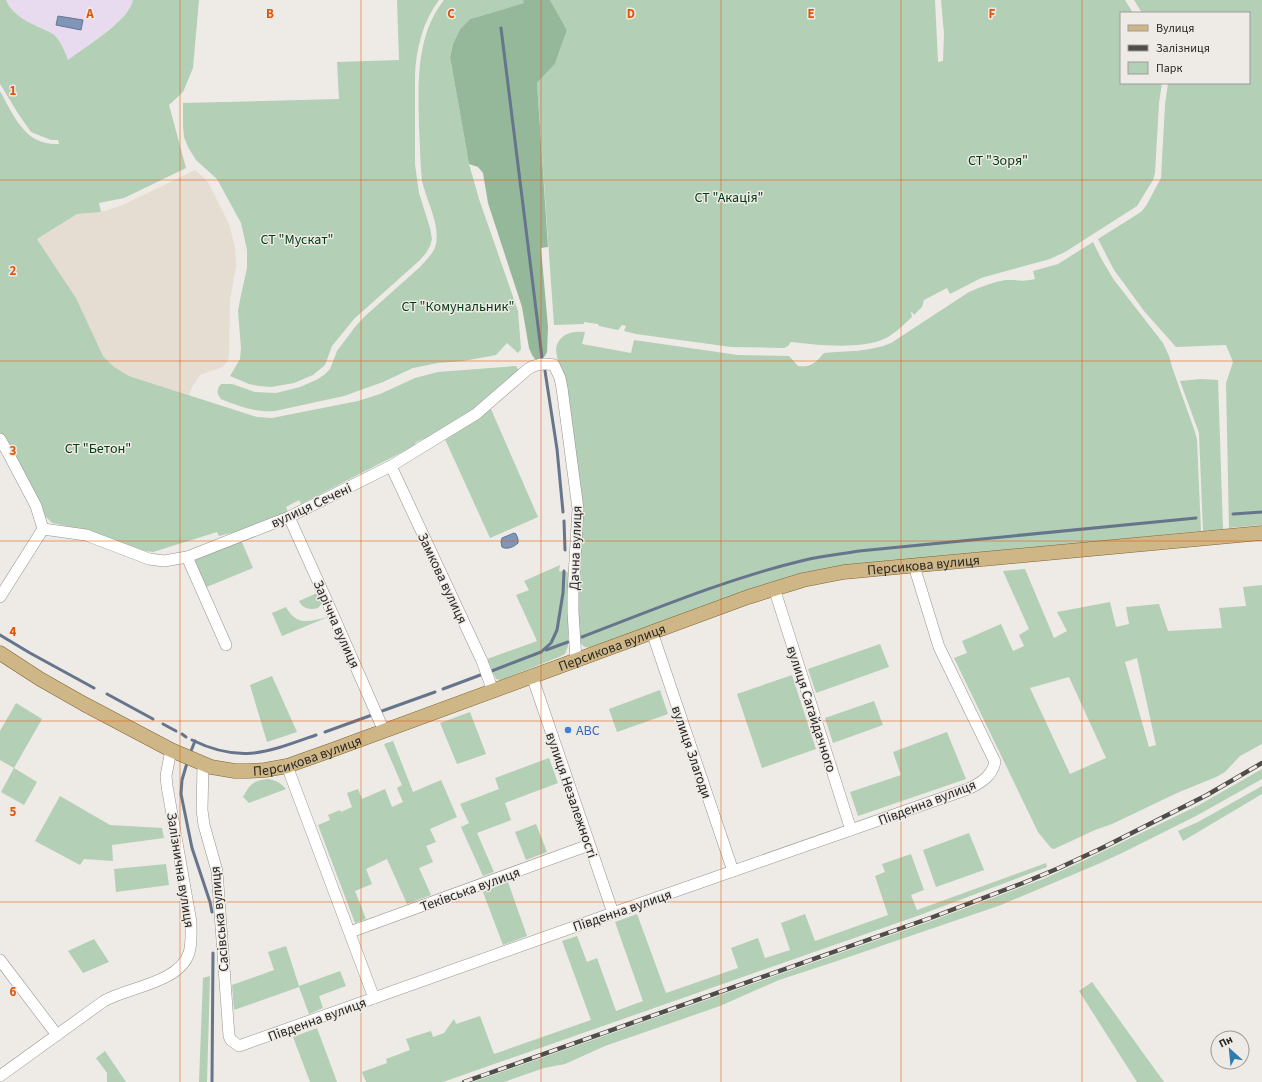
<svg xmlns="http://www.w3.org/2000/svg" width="1262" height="1082" viewBox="0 0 1262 1082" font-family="'Source Sans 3',sans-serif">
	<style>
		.commercial { fill: #e9dbef }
		.built { fill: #e5dcd2 }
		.green { fill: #b3cfb6; fill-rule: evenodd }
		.forest { fill: #95b89a }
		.water { fill: #8096b8; stroke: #66758c }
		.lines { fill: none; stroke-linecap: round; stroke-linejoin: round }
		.stream { stroke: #66758c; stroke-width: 3 }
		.minor-casing { stroke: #96938e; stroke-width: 12 }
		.major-casing { stroke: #7f6531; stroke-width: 15 }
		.minor { stroke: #fff; stroke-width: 11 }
		.major { stroke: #ceb687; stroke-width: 14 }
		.rail-casing { stroke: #4e4d4a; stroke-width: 4.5 }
		.rail { stroke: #eeeae5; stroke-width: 3; stroke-dasharray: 9; stroke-linecap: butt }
		.grid { fill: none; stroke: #de570d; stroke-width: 1; stroke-opacity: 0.55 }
		.shop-dot { fill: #3f7fe0; stroke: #eeeae5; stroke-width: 1.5 }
		.labels { text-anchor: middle; stroke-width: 3; stroke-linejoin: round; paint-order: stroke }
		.park-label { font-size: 14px; fill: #013b14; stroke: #eeeae5 }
		.street-label { font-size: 14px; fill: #292826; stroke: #eeeae5 }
		.shop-label { font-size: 14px; fill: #366cbe; stroke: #eeeae5; text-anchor: start }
		.grid-label { font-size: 13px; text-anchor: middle; font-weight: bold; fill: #de570d; stroke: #eeeae5; stroke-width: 3; stroke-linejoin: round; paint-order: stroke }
	</style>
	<rect width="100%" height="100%" fill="#eeeae5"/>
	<polygon class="commercial" points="6,0 133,0 134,1 128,11 117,23 101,36 68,60 62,45 49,32 21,18 14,12"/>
	<polygon class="built" points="195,170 204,178 209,184 229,224 235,247 236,267 230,299 229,356 227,362 222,367 200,375 192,387 189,395 129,376 114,367 103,356 76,298 37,239 77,214 101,212 123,205"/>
	<g class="green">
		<path d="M0,0H6C13,16 28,22 43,29C47,31 53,33 56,37C62,44 65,52 68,60C85,47 129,21 133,0H199L193,68L183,92L169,105L186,168L124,198L99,203L101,212L77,214L37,239L76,298L103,356L114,367L129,376L257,417L272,418L358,401L380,394L415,378L438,372L516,366L518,369V371L481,405L424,441L423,439L415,443L416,445L301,504L299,500L286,507L288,512L239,531L219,536L217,532L153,552L145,551L85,530L52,523L44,515L0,434V91C14,116 25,146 59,144L58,140H51L31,132L19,115L0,84Z"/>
		<path d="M397,0H439C423,21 416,49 415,75V164L417,179L419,193L430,228L432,239L430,246L426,253L420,260L354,319L332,346L325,365L313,375L294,383L271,387L259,386L249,384L230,376L240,359L241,348L238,311L240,300L247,268V250L241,223L217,179L196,160L188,147L184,137L183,125V103L339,99L337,62L399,60Z"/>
		<path d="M444,0H523L525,3L470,19L460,29L453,44L450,57L469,164L479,199L518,311L521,349L518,353L507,343L496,355L463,361L438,363L413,368L383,382L344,396L275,411C257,413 238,406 221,399C217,394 216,390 221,384H232L255,392L276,393L300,387L316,380L324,375L330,369L337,351L355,327L364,317L420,267C425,261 433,254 435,247C442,227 426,200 422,181C420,162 420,144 419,126C418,83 416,35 444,0Z"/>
		<path d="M550,0H935L938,62L943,61L944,34L941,0H1125L1133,13H1121V83H1162L1159,103L1155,173L1153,180L1137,206L1065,252L1050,259L981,278L950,294L947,288L924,300L922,307L914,315L912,312H911L912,317C904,324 896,333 886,338C862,350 818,345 791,342L788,346L784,348L731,347L636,334L624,331L626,326L622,325L618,330L599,326L598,324L584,322V324L554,325L537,83L555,64L567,30Z"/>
		<polygon points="1134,0 1262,0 1262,525 1229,528 1226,383 1233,362 1226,345 1176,347 1144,311 1123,282 1114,270 1098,239 1141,212 1146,206 1161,178 1165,105 1168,83 1249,83 1249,13 1142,13"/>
		<path d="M1093,242L1102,260L1114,280L1163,343L1169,356L1172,367L1195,432L1197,440L1201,531L863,565L594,647C587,648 583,648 580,642L577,612L581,534L556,349C559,334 571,331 585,332L582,344L631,353L634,340L738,355L789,356L798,366C811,368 816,362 824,353C846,351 870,352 891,343L969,292C978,288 1001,279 1009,280C1021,280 1023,282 1035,279L1033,271L1058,264Z"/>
		<polygon points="1201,379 1218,380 1223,529 1203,531 1199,433 1180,381"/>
		<polygon points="490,407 538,517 490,538 444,437"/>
		<polygon points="241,540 253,568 204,588 191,559"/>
		<polygon points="560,565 559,571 567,572 570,574 568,646 565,654 559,657 501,680 496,679 487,659 537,641 516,595 529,590 524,581"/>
		<path d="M1025,569L1054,638L1067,631L1057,612L1110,602L1116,627L1129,624L1126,607L1159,604L1168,631L1222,628L1219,608L1246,606L1243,587L1262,585V744L1240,756L1225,772L1216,777L1177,793L1112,824L1095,830L1054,849L1051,848L1038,832L954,658L967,653L962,641L1001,624L1013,651L1024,646L1019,635L1029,629L1003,571ZM1137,658L1156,745L1149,747L1125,662ZM1069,677L1106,758L1070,774L1030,688Z"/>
		<path d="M317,593L322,603L318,608C310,610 303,609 299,601Z"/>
		<path d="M286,607C297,627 309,621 328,617L282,636L272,613Z"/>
		<polygon points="880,644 889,667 816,693 808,669"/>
		<polygon points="792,675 816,749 762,768 737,694"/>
		<polygon points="272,676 297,732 267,742 250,685"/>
		<polygon points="660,690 668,714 617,732 609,709"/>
		<polygon points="874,701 883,725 833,743 825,718"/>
		<polygon points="16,703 42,719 14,768 37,782 24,805 1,792 14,768 0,760 0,731"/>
		<polygon points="470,712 486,754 457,764 440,723"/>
		<polygon points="947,732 966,779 858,816 850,792 901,775 893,752"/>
		<polygon points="393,741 413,792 441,780 457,817 430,829 436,842 426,846 433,862 419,868 431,895 407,904 387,859 366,869 372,884 355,891 366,919 355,923 318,825 330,820 328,815 340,810 341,812 352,807 347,793 358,789 362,799 385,789 392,807 403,802 397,788 402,785 384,744"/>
		<polygon points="549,758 558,783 505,803 511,820 477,833 494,872 483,876 461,827 469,823 460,804 499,789 495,778"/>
		<polygon points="1262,769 1262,779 1196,816 1120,854 1098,864 1001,905 834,962 779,980 720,1006 605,1046 565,1064 544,1068 504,1082 473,1082 934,920 1043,879 1081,862 1199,805"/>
		<path d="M269,779C277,781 281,783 286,789L249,803L243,797C250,784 254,780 269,779Z"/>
		<polygon points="1262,786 1262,794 1183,841 1178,831 1198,822"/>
		<polygon points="60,796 110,825 162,828 164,838 112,845 113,861 84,859 80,865 35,841"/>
		<polygon points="536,824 547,852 526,860 515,832"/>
		<polygon points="969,833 984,870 936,887 923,850"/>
		<polygon points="911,854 924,890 911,895 917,910 1046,863 1047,867 920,915 443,1082 366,1082 362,1072 387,1063 386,1059 410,1050 406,1039 431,1031 433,1037 444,1033 454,1019 456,1024 480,1016 494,1054 591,1020 562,941 577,936 587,962 597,958 616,1011 643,1001 615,922 637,914 666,993 738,968 731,948 758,938 765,958 790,950 781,923 805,914 815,941 888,915 875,876 885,872 882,864"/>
		<polygon points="166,864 169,885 116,892 114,869"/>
		<polygon points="508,882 527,936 503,945 483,892"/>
		<polygon points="94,939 109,962 83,973 68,951"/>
		<polygon points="286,946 299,986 340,971 346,986 319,996 323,1008 309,1014 299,987 234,1010 232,985 274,970 268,952"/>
		<polygon points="210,976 207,1082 199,1082 203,978"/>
		<polygon points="1092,982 1164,1082 1137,1082 1079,991"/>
		<polygon points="317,1028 337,1082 310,1082 293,1037"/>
		<polygon points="105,1051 126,1082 107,1082 107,1073 96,1058"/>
	</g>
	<polygon class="forest" points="523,0 550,0 567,30 555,64 537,83 548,247 541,248 548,327 547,352 545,356 539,359 535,359 532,355 529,348 522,307 488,203 483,173 478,167 469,164 450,57 453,44 460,29 470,19 524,3"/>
	<g class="water">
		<polygon points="58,16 83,20 81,30 56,25"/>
		<path d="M514,533L516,534L518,539V543C514,547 507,550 502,547L501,542L502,538Z"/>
	</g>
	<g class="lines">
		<g class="stream">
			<polyline points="501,28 542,358"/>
			<polyline points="545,371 557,449 563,512"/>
			<polyline points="1233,514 1262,512"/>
			<polyline points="564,521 565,550"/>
			<polyline points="0,635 30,653 94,688"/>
			<path d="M582,637C655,609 729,578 805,560C823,556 841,554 859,551L1196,518"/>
			<polyline points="546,650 568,642"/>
			<polyline points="489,672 541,652 551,643 557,630 563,593 564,571"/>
			<polyline points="443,689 483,674"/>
			<polyline points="107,694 153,719"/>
			<polyline points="382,711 435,692"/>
			<polyline points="163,724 176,731"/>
			<polyline points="325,732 372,715"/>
			<polyline points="182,734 186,737"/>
			<path d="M192,740C241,764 268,752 316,735"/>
			<polyline points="191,751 195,741"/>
			<polyline points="187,763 182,780 181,794 192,848 210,902 212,912"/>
			<polyline points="212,1082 213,953"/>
		</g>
		<g class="minor-casing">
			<g id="minor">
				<polyline points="0,439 7,451 36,506 43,529"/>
				<polyline points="391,466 482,661 493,691"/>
				<polyline points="289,517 326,599 384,731"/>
				<path d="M43,529L86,535L149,559L164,561L187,557L289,517L391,466L476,414L528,369C536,364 544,363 554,365L560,378L562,388L578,509L573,594V612L576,660"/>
				<polyline points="187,557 226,645"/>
				<polyline points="774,588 851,830"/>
				<polyline points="0,597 43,529"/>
				<polyline points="652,632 733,871"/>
				<polyline points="532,676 613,913"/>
				<path d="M203,764L202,810L204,825L217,871L229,1036L231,1040L239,1046L613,913L968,789C981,783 992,776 995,762L939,647L914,566"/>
				<polyline points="287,766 374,998"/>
				<polyline points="350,932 589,845"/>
				<polyline points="0,960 57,1035"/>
				<path d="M0,1076L104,1001C129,987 179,983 189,953C192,943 191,933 191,922L167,786L166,776L171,750"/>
			</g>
		</g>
		<g class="major-casing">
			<g id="major">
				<path id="s1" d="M0,653L40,679L84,704L171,750L211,767L235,771H249L265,770L287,766L332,750L748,597L803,580L844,572L1262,533"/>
			</g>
		</g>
		<use href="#minor" class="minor"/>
		<use href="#major" class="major"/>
		<g class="rail-casing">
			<polyline id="rail" points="464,1082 933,917 1023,883 1059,868 1102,848 1207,795 1262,763"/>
		</g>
		<use href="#rail" class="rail"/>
	</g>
	<path class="grid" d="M180,0V1082M361,0V1082M541,0V1082M721,0V1082M901,0V1082M1082,0V1082M0,180H1262M0,361H1262M0,541H1262M0,721H1262M0,902H1262"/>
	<circle class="shop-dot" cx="568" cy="730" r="4"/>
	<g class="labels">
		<g class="park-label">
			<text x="998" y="165">СТ "Зоря"</text>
			<text x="729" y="202">СТ "Акація"</text>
			<text x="297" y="244">СТ "Мускат"</text>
			<text x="458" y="311">СТ "Комунальник"</text>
			<text x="98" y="453">СТ "Бетон"</text>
		</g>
		<g class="street-label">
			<text transform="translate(311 505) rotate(-25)" y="5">вулиця Сечені</text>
			<text transform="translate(575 548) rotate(-88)" y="5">Дачна вулиця</text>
			<text dy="5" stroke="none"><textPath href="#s1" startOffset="987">Персикова вулиця</textPath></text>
			<text transform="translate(443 578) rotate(65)" y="5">Замкова вулиця</text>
			<text transform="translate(337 624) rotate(66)" y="5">Зарічна вулиця</text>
			<text dy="5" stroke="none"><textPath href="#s1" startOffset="663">Персикова вулиця</textPath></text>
			<text transform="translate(812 709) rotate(72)" y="5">вулиця Сагайдачного</text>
			<text transform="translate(692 752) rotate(71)" y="5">вулиця Злагоди</text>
			<text dy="5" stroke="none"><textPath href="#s1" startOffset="339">Персикова вулиця</textPath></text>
			<text transform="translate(572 795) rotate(71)" y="5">вулиця Незалежності</text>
			<text transform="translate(927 802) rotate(-21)" y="5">Південна вулиця</text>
			<text transform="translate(181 870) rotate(81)" y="5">Залізнична вулиця</text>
			<text transform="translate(470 889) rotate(-20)" y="5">Теківська вулиця</text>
			<text transform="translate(622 910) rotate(-19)" y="5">Південна вулиця</text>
			<text transform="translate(219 919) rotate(-95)" y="5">Сасівська вулиця</text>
			<text transform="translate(317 1019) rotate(-20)" y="5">Південна вулиця</text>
		</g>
		<g class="shop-label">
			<text x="576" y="735">ABC</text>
		</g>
	</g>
	<g class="grid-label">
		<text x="90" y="18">A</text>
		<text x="270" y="18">B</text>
		<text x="451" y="18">C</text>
		<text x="631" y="18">D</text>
		<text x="811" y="18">E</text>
		<text x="992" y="18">F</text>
		<text x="13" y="95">1</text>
		<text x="13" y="275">2</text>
		<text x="13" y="455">3</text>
		<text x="13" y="636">4</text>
		<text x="13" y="816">5</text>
		<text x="13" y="996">6</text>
	</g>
	<rect x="1120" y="12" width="130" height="72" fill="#eeeae5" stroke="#9f9c99"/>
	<rect x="1128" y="25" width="20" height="6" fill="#ceb687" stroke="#9f9c99"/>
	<text x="1156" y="32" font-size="12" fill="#292826">Вулиця</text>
	<rect x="1128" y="45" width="20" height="6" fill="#4e4d4a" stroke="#9f9c99"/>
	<text x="1156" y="52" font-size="12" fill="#292826">Залізниця</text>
	<rect x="1128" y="62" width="20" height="12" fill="#b3cfb6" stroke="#9f9c99"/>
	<text x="1156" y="72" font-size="12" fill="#292826">Парк</text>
	<g transform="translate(1230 1050) rotate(333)"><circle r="19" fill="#eeeae5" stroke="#9f9c99"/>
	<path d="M0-3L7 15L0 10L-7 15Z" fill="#307bae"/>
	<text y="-6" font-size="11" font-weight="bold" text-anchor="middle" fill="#292826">Пн</text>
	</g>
</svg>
